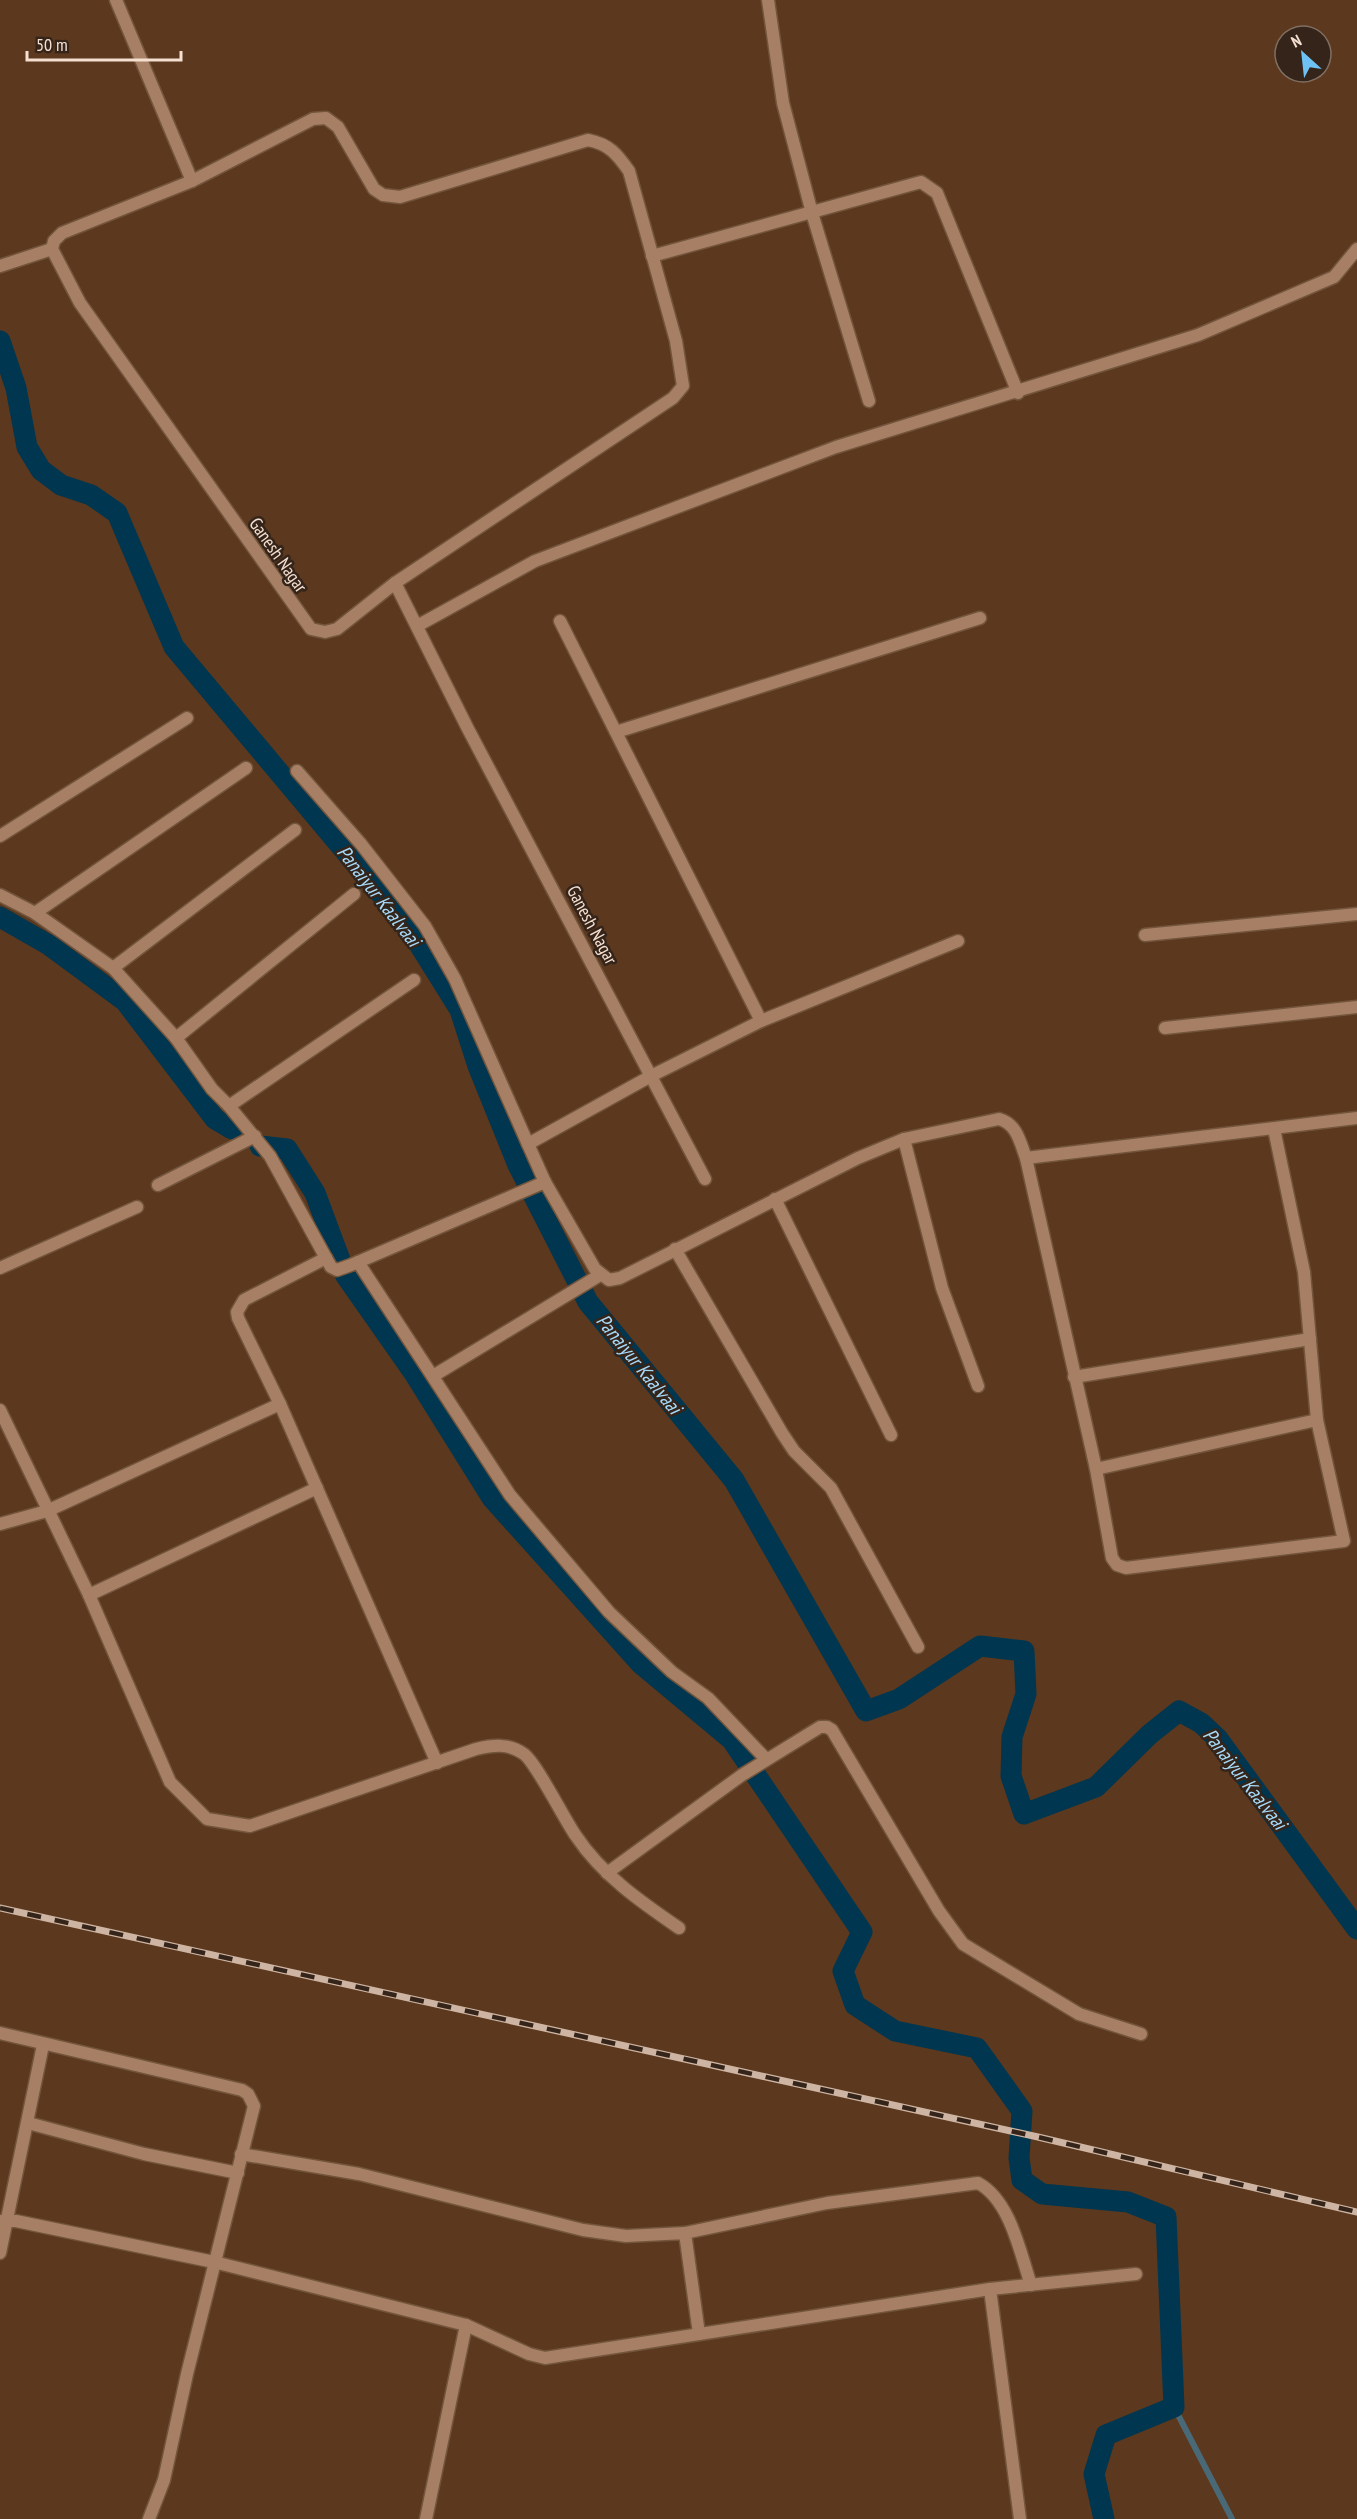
<svg xmlns="http://www.w3.org/2000/svg" width="1357" height="2519" viewBox="0 0 1357 2519" font-family="'PT Sans Narrow',sans-serif">
	<style>
		.lines { fill: none; stroke-linecap: round; stroke-linejoin: round }
		.stream { stroke: #4a6976; stroke-width: 6 }
		.canal { stroke: #00364f; stroke-width: 21 }
		.minor-casing { stroke: #72553c; stroke-width: 15 }
		.minor { stroke: #a77f64; stroke-width: 12 }
		.rail-casing { stroke: #ceb5a3; stroke-width: 7 }
		.rail { stroke: #342419; stroke-width: 4.5; stroke-dasharray: 14; stroke-linecap: butt }
		.labels { text-anchor: middle; stroke-width: 5; stroke-linejoin: round; paint-order: stroke }
		.street-label { font-size: 18px; fill: #f5dfd0; stroke: #342419 }
		.water-label { font-size: 20px; font-style: italic; fill: #a6dafa; stroke: #342419 }
	</style>
	<rect width="100%" height="100%" fill="#5b381e"/>
	<g class="lines">
		<polyline class="stream" points="1174,2407 1232,2519"/>
		<g class="canal">
			<polyline points="0,341 16,388 27,447 41,470 61,485 91,495 117,513 174,647 407,925 460,1010 478,1066 518,1165 588,1302 734,1480 866,1711 899,1699 980,1646 1024,1651 1026,1694 1012,1737 1011,1776 1024,1814 1096,1787 1150,1734 1179,1711 1201,1723 1218,1739 1357,1929"/>
			<polyline points="0,917 49,945 125,1001 215,1119 232,1129"/>
			<polyline points="260,1146 287,1149 315,1193 346,1276 414,1373 492,1498 641,1664 732,1740 862,1932 843,1971 855,2005 895,2031 977,2048 1022,2111 1019,2158 1022,2180 1042,2194 1128,2202 1166,2217 1174,2407 1106,2435 1094,2474 1104,2519"/>
		</g>
		<g class="minor-casing">
			<g id="minor">
				<polyline points="116,0 192,181 62,233 54,241 52,249 80,303 311,629 325,632 337,629 395,583 467,727 705,1179"/>
				<polyline points="768,0 783,103 812,213 869,401"/>
				<path d="M192,181L313,119L326,118L338,127L374,189L383,195L400,197L588,140C609,144 617,154 629,171L676,341L683,386L673,398L395,583"/>
				<polyline points="652,256 921,182 937,193 1018,393"/>
				<polyline points="0,266 52,249"/>
				<polyline points="560,621 761,1021"/>
				<polyline points="417,626 535,561 836,447 1198,335 1334,277 1357,249"/>
				<polyline points="616,732 980,618"/>
				<polyline points="297,771 361,844 425,926 455,979 528,1144"/>
				<polyline points="0,836 187,718"/>
				<polyline points="0,895 35,913"/>
				<polyline points="1145,935 1357,914"/>
				<polyline points="113,968 35,913 246,768"/>
				<polyline points="1165,1028 1357,1007"/>
				<polyline points="176,1038 354,894"/>
				<polyline points="229,1106 212,1089 176,1038 113,968 295,830"/>
				<polyline points="904,1139 942,1288 978,1386"/>
				<polyline points="1026,1158 1357,1118"/>
				<path d="M545,1182L595,1269L609,1280L620,1278L858,1158L904,1139L999,1119C1017,1124 1020,1142 1026,1158L1096,1469L1112,1558L1117,1565L1126,1568L1344,1541L1317,1420"/>
				<polyline points="158,1185 255,1136"/>
				<polyline points="775,1199 891,1435"/>
				<polyline points="675,1249 782,1433 794,1451 831,1488 918,1647"/>
				<polyline points="326,1258 270,1156 229,1106 414,980"/>
				<polyline points="358,1262 510,1495 609,1612 672,1672 708,1698 766,1759"/>
				<polyline points="0,1268 137,1207"/>
				<polyline points="433,1376 600,1275"/>
				<polyline points="1074,1377 1310,1339"/>
				<polyline points="280,1404 437,1763"/>
				<path d="M0,1410L89,1595L170,1782L207,1819L250,1826L476,1749C493,1745 509,1743 524,1754C537,1764 564,1819 576,1836C602,1875 641,1902 679,1928"/>
				<polyline points="1096,1469 1317,1420 1304,1272 1274,1129"/>
				<polyline points="0,1524 47,1511 280,1404 238,1318 237,1312 244,1300 326,1258 331,1267 337,1270 351,1265 545,1182 528,1144 651,1076 761,1021 958,941"/>
				<polyline points="89,1595 317,1488"/>
				<polyline points="607,1873 742,1775 820,1727 827,1727 832,1730 939,1911 963,1944 1079,2014 1141,2034"/>
				<polyline points="0,2033 242,2090 248,2094 254,2106 187,2374 164,2480 149,2519"/>
				<polyline points="28,2123 144,2154 238,2173"/>
				<polyline points="241,2154 359,2174 583,2230 626,2236 685,2233 699,2334"/>
				<polyline points="0,2221 16,2221 214,2262 466,2325 529,2354 545,2358 990,2289 1136,2274"/>
				<path d="M685,2233L827,2203L978,2183C1010,2200 1020,2252 1031,2285"/>
				<polyline points="0,2253 43,2045"/>
				<polyline points="990,2289 1020,2519"/>
				<polyline points="426,2519 466,2325"/>
			</g>
		</g>
		<use href="#minor" class="minor"/>
		<g class="rail-casing">
			<polyline id="rail" points="0,1908 1038,2137 1357,2212"/>
		</g>
		<use href="#rail" class="rail"/>
	</g>
	<g class="labels">
		<g class="street-label">
			<text transform="translate(278 555) rotate(55)" y="6">Ganesh Nagar</text>
			<text transform="translate(592 925) rotate(62)" y="6">Ganesh Nagar</text>
		</g>
		<g class="water-label">
			<text transform="translate(379 896) rotate(52)" y="7">Panaiyur Kaalvaai</text>
			<text transform="translate(639 1364) rotate(51)" y="7">Panaiyur Kaalvaai</text>
			<text transform="translate(1245 1779) rotate(52)" y="7">Panaiyur Kaalvaai</text>
		</g>
	</g>
	<g transform="translate(1303 54) rotate(333)"><circle r="28" fill="#342419" stroke="#816f62" stroke-width="1.5"/>
	<path d="M0-4.5L10 22L0 15L-10 22Z" fill="#6ec2f3"/>
	<text y="-9" font-size="16" font-weight="bold" text-anchor="middle" fill="#f5dfd0">N</text>
	</g>
	<path d="M27 51v9h154v-9" fill="none" stroke="#f5dfd0" stroke-width="3"/>
	<text x="36" y="51" font-size="18" fill="#f5dfd0" stroke="#342419" stroke-width="4.5" paint-order="stroke">50 m</text>
</svg>
